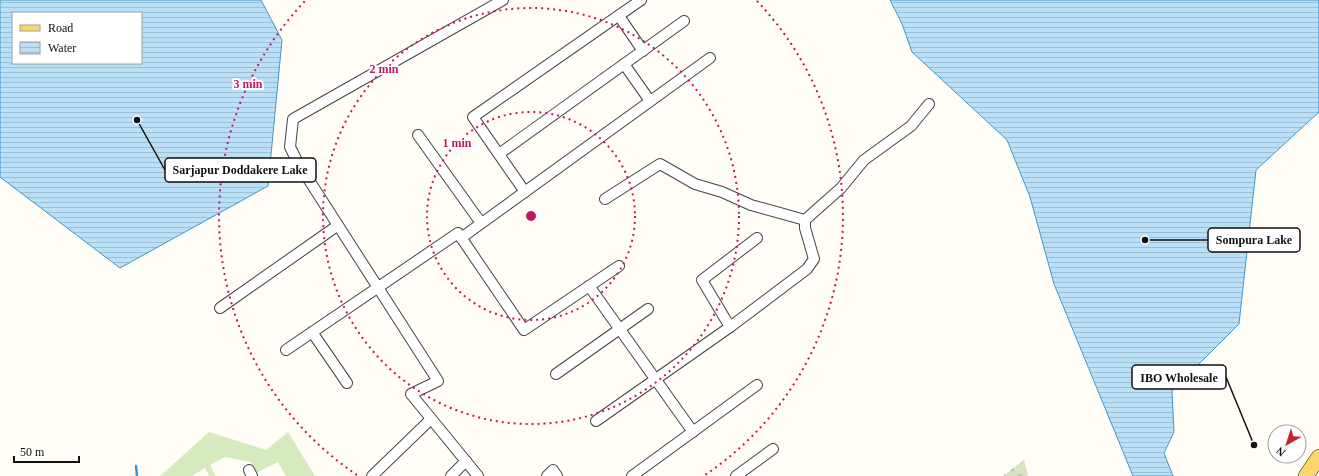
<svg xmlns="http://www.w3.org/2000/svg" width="1319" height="476" viewBox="0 0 1319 476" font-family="Georgia,serif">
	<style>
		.grass { fill: #d5ebbd }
		.cemetery { fill: url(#cemetery-stones) }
		.water { fill: url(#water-rules); stroke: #3f96cf; fill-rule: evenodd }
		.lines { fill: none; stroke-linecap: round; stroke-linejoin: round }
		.stream { stroke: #3f96cf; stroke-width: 2.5 }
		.street-casing { stroke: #444; stroke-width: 12 }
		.primary-casing { stroke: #222; stroke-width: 16 }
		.street { stroke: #fff; stroke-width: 10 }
		.primary { stroke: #f9d66b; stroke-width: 15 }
		.ring { fill: none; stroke: #c2185b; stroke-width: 2; stroke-dasharray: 2 4 }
		.centre { fill: #c2185b; stroke: #fff; stroke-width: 2 }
		.ring-label { font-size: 12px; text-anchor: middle; font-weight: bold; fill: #c2185b; stroke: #fff; stroke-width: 4; stroke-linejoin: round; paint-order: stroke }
		.leader { fill: none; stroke: #111; stroke-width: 1.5 }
		.callout-dot { fill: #111; stroke: #fff; stroke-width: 1.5 }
		.callout { fill: #fff; stroke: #111; stroke-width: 1.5 }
		.callout-label { font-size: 12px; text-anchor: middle; font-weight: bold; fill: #111 }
	</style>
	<defs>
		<pattern id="cemetery-stones" width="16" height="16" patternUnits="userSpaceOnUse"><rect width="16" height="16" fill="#d9e3c4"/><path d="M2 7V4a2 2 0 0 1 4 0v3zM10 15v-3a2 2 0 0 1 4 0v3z" fill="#b9c2a7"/></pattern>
		<pattern id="water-rules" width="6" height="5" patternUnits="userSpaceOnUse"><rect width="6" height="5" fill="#b9e0f7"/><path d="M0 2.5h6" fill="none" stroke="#9ebfd3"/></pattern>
	</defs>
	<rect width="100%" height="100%" fill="#fffdf5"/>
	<polygon class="grass" points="209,432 266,450 288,432 315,476 286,476 278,462 256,473 251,462 225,457 210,465 216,476 209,476 205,468 192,476 160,476"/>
	<polygon class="cemetery" points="1024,460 1028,476 1003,476"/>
	<g class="water">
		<path d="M0,0H261L282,40L268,186L120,268L0,177ZM13,13H141V63H13Z"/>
		<polygon points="890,0 1319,0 1319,112 1256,170 1239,324 1172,391 1174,432 1164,453 1173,476 1133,476 1054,284 1030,197 1007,140 912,52 902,24"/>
	</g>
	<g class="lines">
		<polyline class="stream" points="136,466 137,476"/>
		<g class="street-casing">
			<g id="street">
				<polyline points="619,16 643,51"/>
				<polyline points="624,64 650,101"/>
				<polyline points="418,135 481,223"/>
				<polyline points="499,154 684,21"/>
				<polyline points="525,192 473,117 641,0"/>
				<polyline points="605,199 660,164 695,184 722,192 751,205 805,220"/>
				<polyline points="461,238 710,58"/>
				<polyline points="589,286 693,432"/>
				<polyline points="220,308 337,226"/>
				<polyline points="730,327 702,280 757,238"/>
				<polyline points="312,332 347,383"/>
				<polyline points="286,350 458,233 524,330 619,266"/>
				<polyline points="556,374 648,309"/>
				<polyline points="596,421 730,327 807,269 814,259 805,228 805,220 841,188 864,160 911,126 929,104"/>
				<polyline points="249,470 252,476"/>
				<polyline points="372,476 431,419"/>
				<polyline points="451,476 466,461"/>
				<polyline points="478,476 411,394 438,381 298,163 290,147 293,119 503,0"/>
				<polyline points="547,476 553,470 557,476"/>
				<polyline points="632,476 757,385"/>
				<polyline points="736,476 773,449"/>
			</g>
		</g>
		<g class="primary-casing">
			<polyline id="primary" points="1306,476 1319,457"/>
		</g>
		<use href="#street" class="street"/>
		<use href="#primary" class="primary"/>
	</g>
	<g class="ring">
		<circle cx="531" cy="216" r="104"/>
		<circle cx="531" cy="216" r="208"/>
		<path d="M357 475A312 312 0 0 1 305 1M757 1A312 312 0 0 1 705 475"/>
	</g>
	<circle cx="531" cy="216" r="6" class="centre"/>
	<g class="ring-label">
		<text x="384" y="73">2 min</text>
		<text x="248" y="88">3 min</text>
		<text x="457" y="147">1 min</text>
	</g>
	<path class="leader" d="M137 120L165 170M1145 240L1208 240M1254 445L1226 377"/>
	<g class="callout-dot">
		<circle cx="137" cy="120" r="4"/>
		<circle cx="1145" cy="240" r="4"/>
		<circle cx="1254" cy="445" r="4"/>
	</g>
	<g class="callout">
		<rect x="165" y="158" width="151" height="24" rx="4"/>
		<rect x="1208" y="228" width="92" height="24" rx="4"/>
		<rect x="1132" y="365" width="94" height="24" rx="4"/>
	</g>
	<g class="callout-label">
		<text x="240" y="174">Sarjapur Doddakere Lake</text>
		<text x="1254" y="244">Sompura Lake</text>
		<text x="1179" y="382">IBO Wholesale</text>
	</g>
	<rect x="12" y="12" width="130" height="52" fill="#ffffff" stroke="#a0a0a0"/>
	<rect x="20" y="25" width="20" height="6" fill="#f9d66b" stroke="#a0a0a0"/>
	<text x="48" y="32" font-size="12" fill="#111111">Road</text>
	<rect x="20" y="42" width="20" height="12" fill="url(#water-rules)" stroke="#a0a0a0"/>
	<text x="48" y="52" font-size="12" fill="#111111">Water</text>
	<g transform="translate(1287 444) rotate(219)"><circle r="19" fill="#ffffff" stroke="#a0a0a0"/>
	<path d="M0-3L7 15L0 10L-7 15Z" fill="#c4262e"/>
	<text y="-6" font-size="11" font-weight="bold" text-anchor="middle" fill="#111111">N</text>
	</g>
	<path d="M14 456v6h65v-6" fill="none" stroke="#111111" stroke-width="2"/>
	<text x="20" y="456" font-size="12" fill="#111111" stroke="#ffffff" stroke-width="3" paint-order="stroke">50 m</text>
</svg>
